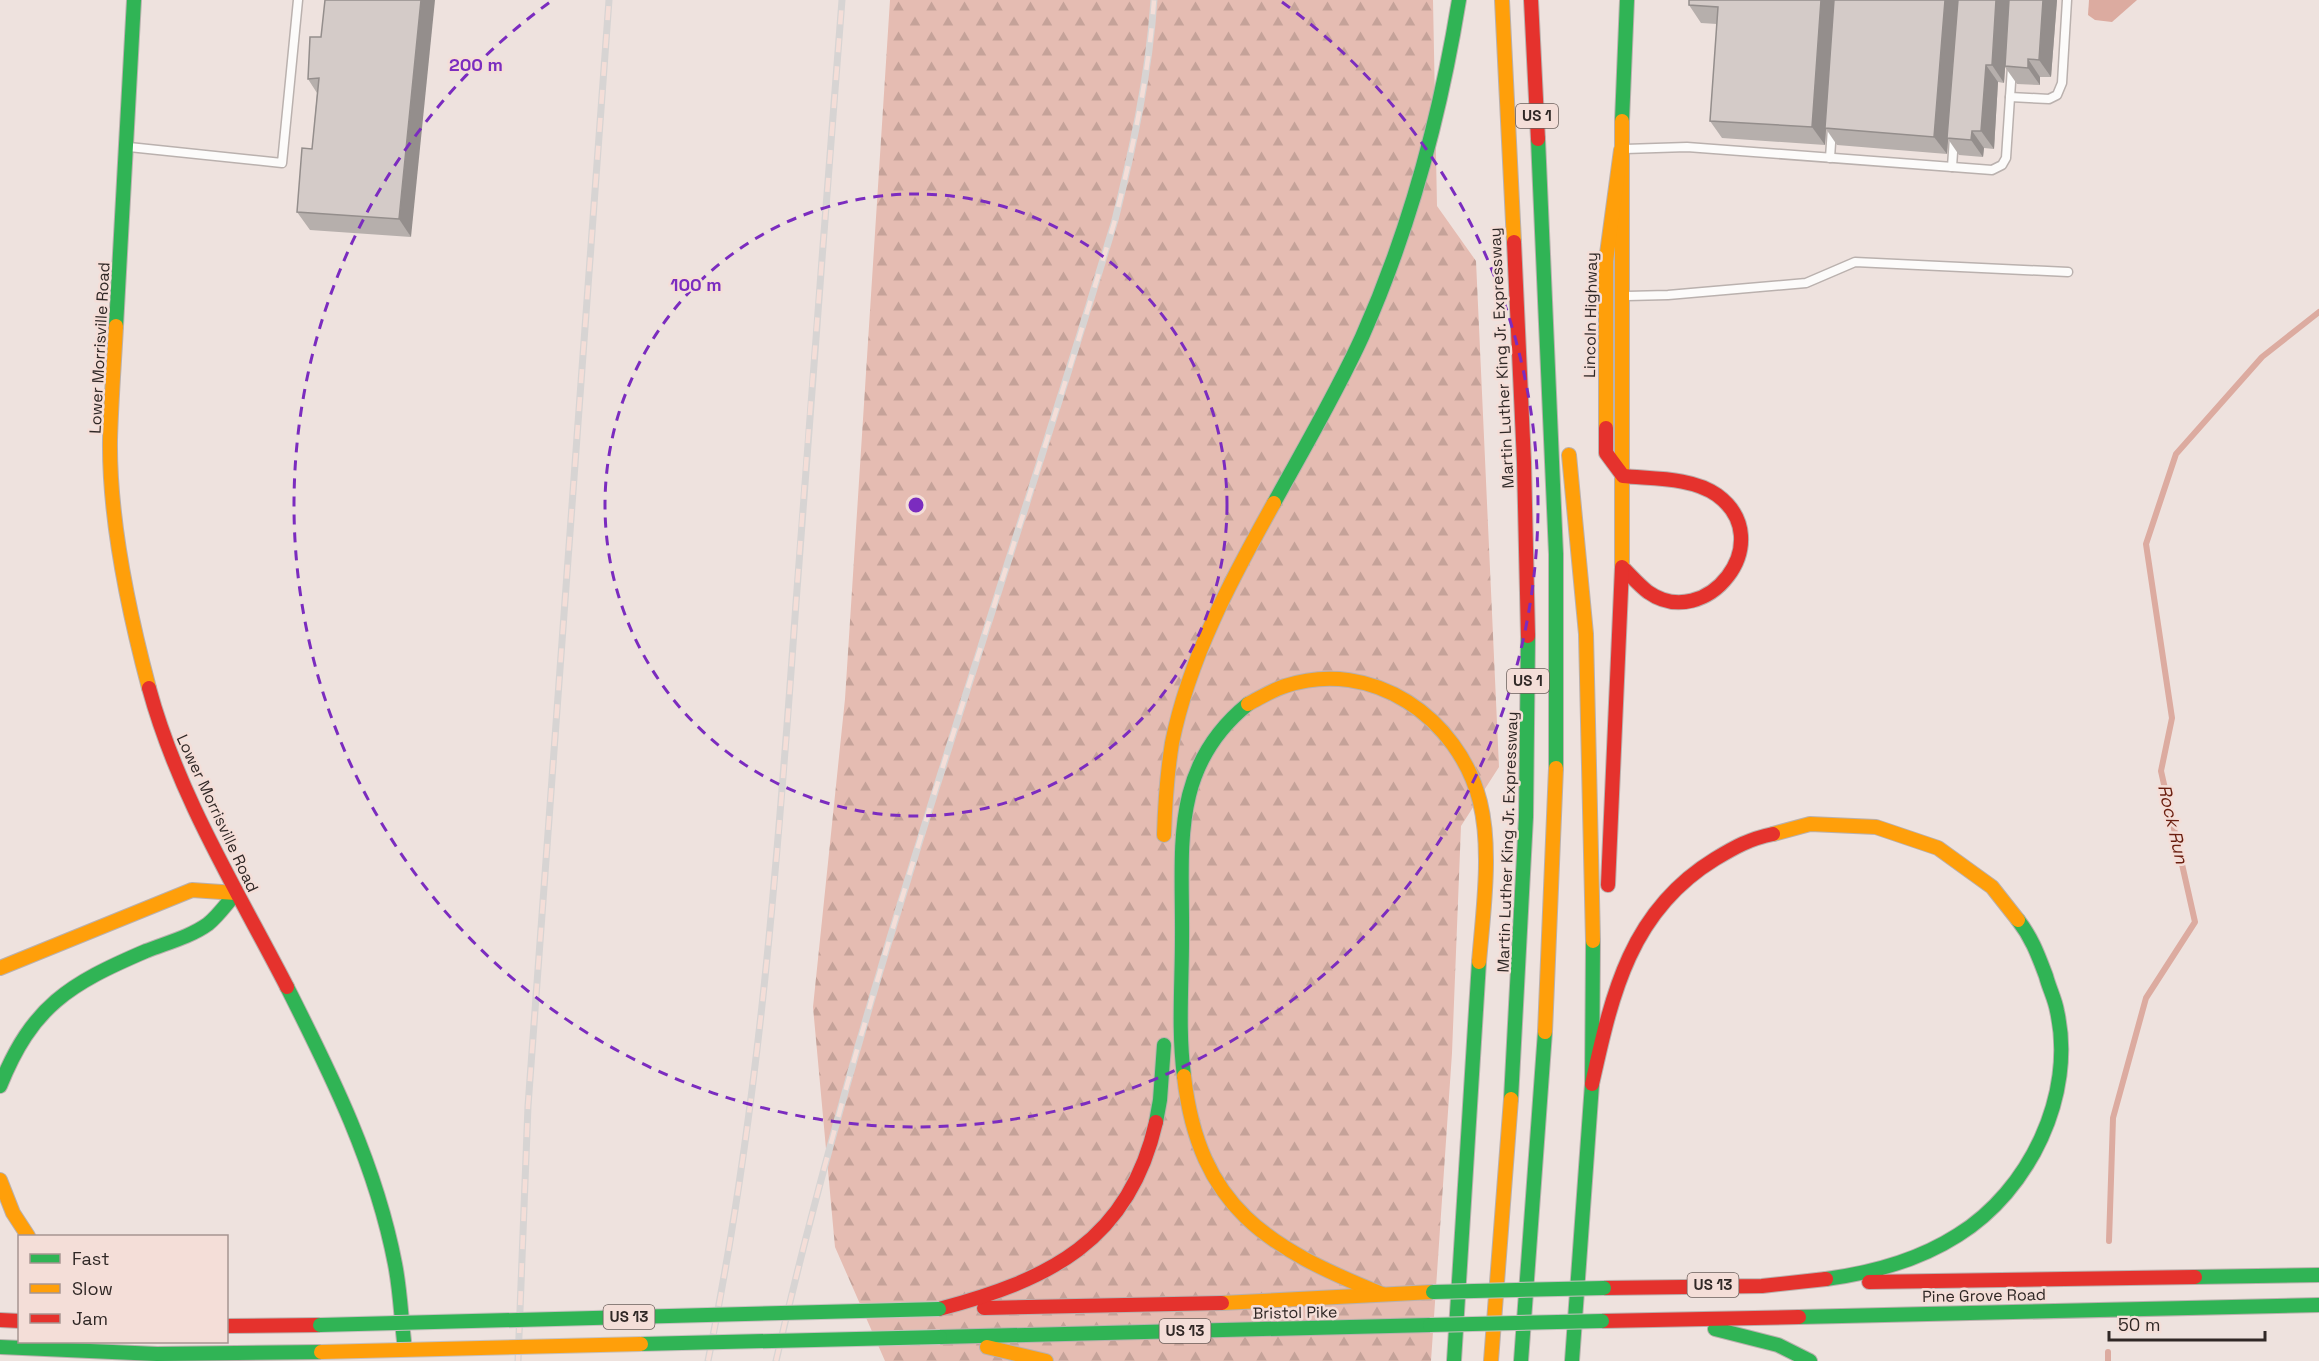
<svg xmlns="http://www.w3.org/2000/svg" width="2319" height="1361" viewBox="0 0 2319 1361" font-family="'Space Grotesk',sans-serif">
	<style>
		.forest { fill: url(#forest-firs) }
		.water { fill: #dcaba0 }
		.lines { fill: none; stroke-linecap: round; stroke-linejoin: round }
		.stream { stroke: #dcaba0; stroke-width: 6 }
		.lane-casing { stroke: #bab1ae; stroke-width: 11 }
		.fast-casing { stroke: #bab1ae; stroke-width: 16 }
		.slow-casing { stroke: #bab1ae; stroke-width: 16 }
		.jam-casing { stroke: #bab1ae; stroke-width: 16 }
		.lane { stroke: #fcfbfa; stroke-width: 8 }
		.fast { stroke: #30b455; stroke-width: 14 }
		.slow { stroke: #ff9f0a; stroke-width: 14 }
		.jam { stroke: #e5322d; stroke-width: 14 }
		.rail-casing { stroke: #d7d4d3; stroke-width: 7 }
		.rail { stroke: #f4ded8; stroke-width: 4.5; stroke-dasharray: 14; stroke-linecap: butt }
		.fast-bridge-casing { stroke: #c7c2c0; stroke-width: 16; stroke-linecap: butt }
		.slow-bridge-casing { stroke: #c7c2c0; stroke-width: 16; stroke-linecap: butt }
		.fast-bridge { stroke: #30b455; stroke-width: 14 }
		.slow-bridge { stroke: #ff9f0a; stroke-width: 14 }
		.wall { fill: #b6afac }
		.shaded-wall { fill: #948e8c }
		.building { fill: #d4cbc8; stroke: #948e8c; stroke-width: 1.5 }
		.ring { fill: none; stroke: #7b2cbf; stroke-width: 3; stroke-dasharray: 10 8 }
		.labels { text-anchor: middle; stroke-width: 5; stroke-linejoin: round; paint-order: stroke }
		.shield { fill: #f4ded8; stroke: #6b5f5b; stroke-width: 1.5 }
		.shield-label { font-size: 15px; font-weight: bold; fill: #302826 }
		.street-label { font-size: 16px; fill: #302826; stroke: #f4ded8 }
		.water-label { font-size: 18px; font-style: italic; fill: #6a1e0f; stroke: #f4ded8 }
		.centre { fill: #7b2cbf; stroke: #f4ded8; stroke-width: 3 }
		.ring-label { font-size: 18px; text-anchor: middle; font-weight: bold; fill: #7b2cbf; stroke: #f4ded8; stroke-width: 5; stroke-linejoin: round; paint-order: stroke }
	</style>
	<defs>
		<pattern id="forest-firs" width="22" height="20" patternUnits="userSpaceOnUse" patternTransform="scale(1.5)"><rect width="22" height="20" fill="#e5bcb2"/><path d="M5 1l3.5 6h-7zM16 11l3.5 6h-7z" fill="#c5a299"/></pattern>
	</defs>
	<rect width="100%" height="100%" fill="#eee2de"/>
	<polygon class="forest" points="890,0 1433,0 1437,206 1476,261 1499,767 1461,826 1452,1053 1431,1361 885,1361 835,1247 813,1007 845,699"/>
	<polygon class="water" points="2089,0 2137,0 2112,22 2095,20 2088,15"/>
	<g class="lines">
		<g class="stream">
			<polyline points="2109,1241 2113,1118 2146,998 2195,922 2161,771 2172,718 2146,544 2176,454 2262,357 2319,312"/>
			<polyline points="2108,1352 2108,1361"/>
		</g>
		<g class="lane-casing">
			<g id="lane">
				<polyline points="2010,97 2049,99 2057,95 2062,83 2067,0"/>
				<polyline points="129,147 282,163 298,0"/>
				<polyline points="1625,149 1687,147 1992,170 2002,165 2006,158 2012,67"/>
				<polyline points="1830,158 1832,128"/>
				<polyline points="1952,167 1954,137"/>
				<polyline points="1627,296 1668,295 1806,283 1855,262 2068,272"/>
			</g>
		</g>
		<g class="fast-casing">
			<g id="fast">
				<polyline points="1622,121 1627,0"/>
				<polyline points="1538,139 1556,554 1556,768"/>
				<polyline points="116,326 134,0"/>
				<path d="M1274,503C1304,448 1336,394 1362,337C1410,229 1440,117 1459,0"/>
				<path d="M287,987C332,1076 376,1165 395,1264C400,1289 401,1315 404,1341"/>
				<path d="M1184,1076C1178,1030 1182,985 1182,939C1183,848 1169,768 1248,704"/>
				<path d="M0,1086C32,1006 69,984 146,951C166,943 190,937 208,924C219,915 227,903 236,893"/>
				<polyline points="1511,1099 1526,817 1528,636"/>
				<polyline points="1156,1122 1160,1100 1164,1045"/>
				<polyline points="2195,1277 2319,1275"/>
				<path d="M1826,1279C1872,1273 1919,1260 1958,1235C2029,1191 2076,1095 2057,1011C2055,999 2049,988 2046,976C2038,955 2032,938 2018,920"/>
				<polyline points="1799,1317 2319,1305"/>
				<polyline points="1715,1329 1778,1345 1810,1361"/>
				<polyline points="940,1337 1430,1325"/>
				<polyline points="0,1347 157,1354 321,1352"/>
				<polyline points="1454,1361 1479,962"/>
				<polyline points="1521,1361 1545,1032"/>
				<polyline points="1572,1361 1592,1084 1593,941"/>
			</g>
		</g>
		<g class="slow-casing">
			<g id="slow">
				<polyline points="1502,0 1514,242"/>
				<polyline points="1622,121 1622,567 1625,570"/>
				<path d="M116,326C114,364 111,402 110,440C109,517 129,613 149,688"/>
				<polyline points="1606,428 1606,261 1621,150"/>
				<polyline points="1569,455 1586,634 1593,941"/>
				<path d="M1248,704C1260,698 1272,690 1285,686C1372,657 1459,718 1480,802C1492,850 1483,913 1479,962"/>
				<polyline points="1773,834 1810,824 1876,827 1938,848 1992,887 2018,920"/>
				<path d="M1164,835C1165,804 1167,774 1172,743C1189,658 1232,578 1274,503"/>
				<polyline points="0,968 192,890 236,893"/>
				<polyline points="1545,1032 1556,768"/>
				<path d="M1184,1076C1199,1208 1268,1248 1382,1294"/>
				<polyline points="0,1180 13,1213 28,1236"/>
				<polyline points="1222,1303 1433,1292"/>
				<polyline points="987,1347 1046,1361"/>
				<polyline points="1491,1361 1511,1099"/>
			</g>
		</g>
		<g class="jam-casing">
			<g id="jam">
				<polyline points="1531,0 1538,139"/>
				<polyline points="1514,242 1524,462 1528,636"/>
				<path d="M1606,428V453L1623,476C1652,479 1692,477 1717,495C1780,541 1706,633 1648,592C1640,586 1632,577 1625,570"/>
				<path d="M149,688C178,795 237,890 287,987"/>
				<polyline points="1608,885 1622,567"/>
				<path d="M1592,1084C1612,994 1630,911 1715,859C1735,847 1749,839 1773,834"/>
				<polyline points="1869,1282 2195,1277"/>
				<polyline points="1604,1288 1762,1286 1826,1279"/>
				<polyline points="984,1308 1222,1303"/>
				<path d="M939,1309C1048,1280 1129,1242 1156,1122"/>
				<polyline points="0,1320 20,1321"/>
				<polyline points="1602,1321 1799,1317"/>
				<polyline points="226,1326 320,1325"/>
			</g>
		</g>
		<use href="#lane" class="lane"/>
		<use href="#fast" class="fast"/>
		<use href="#slow" class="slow"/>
		<use href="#jam" class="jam"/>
		<g class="rail-casing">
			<g id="rail">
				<polyline points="518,1361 528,1106 609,0"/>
				<path d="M708,1361C759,1111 778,857 796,603C810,402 827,201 842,0"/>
				<path d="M776,1361C865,974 1001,600 1115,220C1133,148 1149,74 1154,0"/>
			</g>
		</g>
		<use href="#rail" class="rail"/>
		<g class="fast-bridge-casing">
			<g id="fast-bridge">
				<polyline points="1433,1292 1604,1288"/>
				<polyline points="320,1325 939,1309"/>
				<polyline points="1430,1325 1602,1321"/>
				<polyline points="641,1344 940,1337"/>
			</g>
		</g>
		<g class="slow-bridge-casing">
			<polyline id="slow-bridge" points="321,1352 641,1344"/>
		</g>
		<use href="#fast-bridge" class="fast-bridge"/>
		<use href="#slow-bridge" class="slow-bridge"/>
	</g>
	<g class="wall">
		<polygon points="1689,0 2057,0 2051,77 2040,77 2040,85 2017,84 2005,67 2004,83 1998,82 1994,149 1984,148 1983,157 1959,155 1948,139 1947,154 1837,145 1826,129 1825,145 1722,138 1710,121 1717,24 1701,23 1689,5"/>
		<polygon points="310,37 411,237 310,230 297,212 312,149 317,93 308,79"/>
	</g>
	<g class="shaded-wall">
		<polygon points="421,0 435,0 411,237 399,219"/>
		<polygon points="1821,0 1835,0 1825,145 1812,127"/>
		<polygon points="1945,0 1959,0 1947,154 1934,137"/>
		<polygon points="1996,0 2010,0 2004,83 1992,65"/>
		<polygon points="2043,0 2057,0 2051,77 2039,60"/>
		<polygon points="2028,59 2040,77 2040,85 2028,68"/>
		<polygon points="1986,65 1998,82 1994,149 1981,131"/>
		<polygon points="1972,131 1984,148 1983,157 1971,140"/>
	</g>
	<g class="building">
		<polygon points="325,0 421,0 399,219 297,212 302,148 312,149 319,78 308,79 310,37 321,37"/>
		<polygon points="1689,0 1821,0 1812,127 1710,121 1718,7 1689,5"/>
		<polygon points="1834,0 1945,0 1934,137 1825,128"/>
		<polygon points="1958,0 1996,0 1992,65 1986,65 1981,131 1972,131 1971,140 1947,138"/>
		<polygon points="2009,0 2043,0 2039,60 2028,59 2028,68 2005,66"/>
	</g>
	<g class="ring">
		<circle cx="916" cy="505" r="311"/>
		<path d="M1282 2A622 622 0 1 1 550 2"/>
	</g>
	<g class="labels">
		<g class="shield">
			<rect x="1516" y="104" width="42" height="24" rx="4.5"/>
			<rect x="1507" y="669" width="42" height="24" rx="4.5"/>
			<rect x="1687.5" y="1273" width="51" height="24" rx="4.5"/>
			<rect x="603.5" y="1305" width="51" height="24" rx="4.5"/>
			<rect x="1159.5" y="1319" width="51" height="24" rx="4.5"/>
		</g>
		<g class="shield-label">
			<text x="1537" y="121">US 1</text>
			<text x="1528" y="686">US 1</text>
			<text x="1713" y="1290">US 13</text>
			<text x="629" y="1322">US 13</text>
			<text x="1185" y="1336">US 13</text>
		</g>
		<g class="street-label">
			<text transform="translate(1590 315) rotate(-89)" y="6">Lincoln Highway</text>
			<text transform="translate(99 348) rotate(-87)" y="6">Lower Morrisville Road</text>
			<text transform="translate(1501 358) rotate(-93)" y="6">Martin Luther King Jr. Expressway</text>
			<text transform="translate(218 813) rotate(65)" y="6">Lower Morrisville Road</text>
			<text transform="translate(1507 842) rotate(-88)" y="6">Martin Luther King Jr. Expressway</text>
			<text transform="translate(1984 1295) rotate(-1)" y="6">Pine Grove Road</text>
			<text transform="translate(1295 1312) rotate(-1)" y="6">Bristol Pike</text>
		</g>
		<g class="water-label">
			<text transform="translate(2173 824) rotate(77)" y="6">Rock Run</text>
		</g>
	</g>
	<circle cx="916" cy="505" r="9" class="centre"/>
	<g class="ring-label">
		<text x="476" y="71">200 m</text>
		<text x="696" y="291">100 m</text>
	</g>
	<rect x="18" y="1235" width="210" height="108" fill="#f4ded8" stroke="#a69591" stroke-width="1.5"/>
	<rect x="30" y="1254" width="30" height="9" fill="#30b455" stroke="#a69591" stroke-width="1.5"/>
	<text x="72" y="1265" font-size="18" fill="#302826">Fast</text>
	<rect x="30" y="1284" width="30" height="9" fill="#ff9f0a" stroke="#a69591" stroke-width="1.5"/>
	<text x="72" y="1295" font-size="18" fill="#302826">Slow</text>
	<rect x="30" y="1314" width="30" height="9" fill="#e5322d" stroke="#a69591" stroke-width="1.5"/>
	<text x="72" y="1325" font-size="18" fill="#302826">Jam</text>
	<path d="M2109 1331v9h156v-9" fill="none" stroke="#302826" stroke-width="3"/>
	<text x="2118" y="1331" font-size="18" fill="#302826" stroke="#f4ded8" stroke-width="4.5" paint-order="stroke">50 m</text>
</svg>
